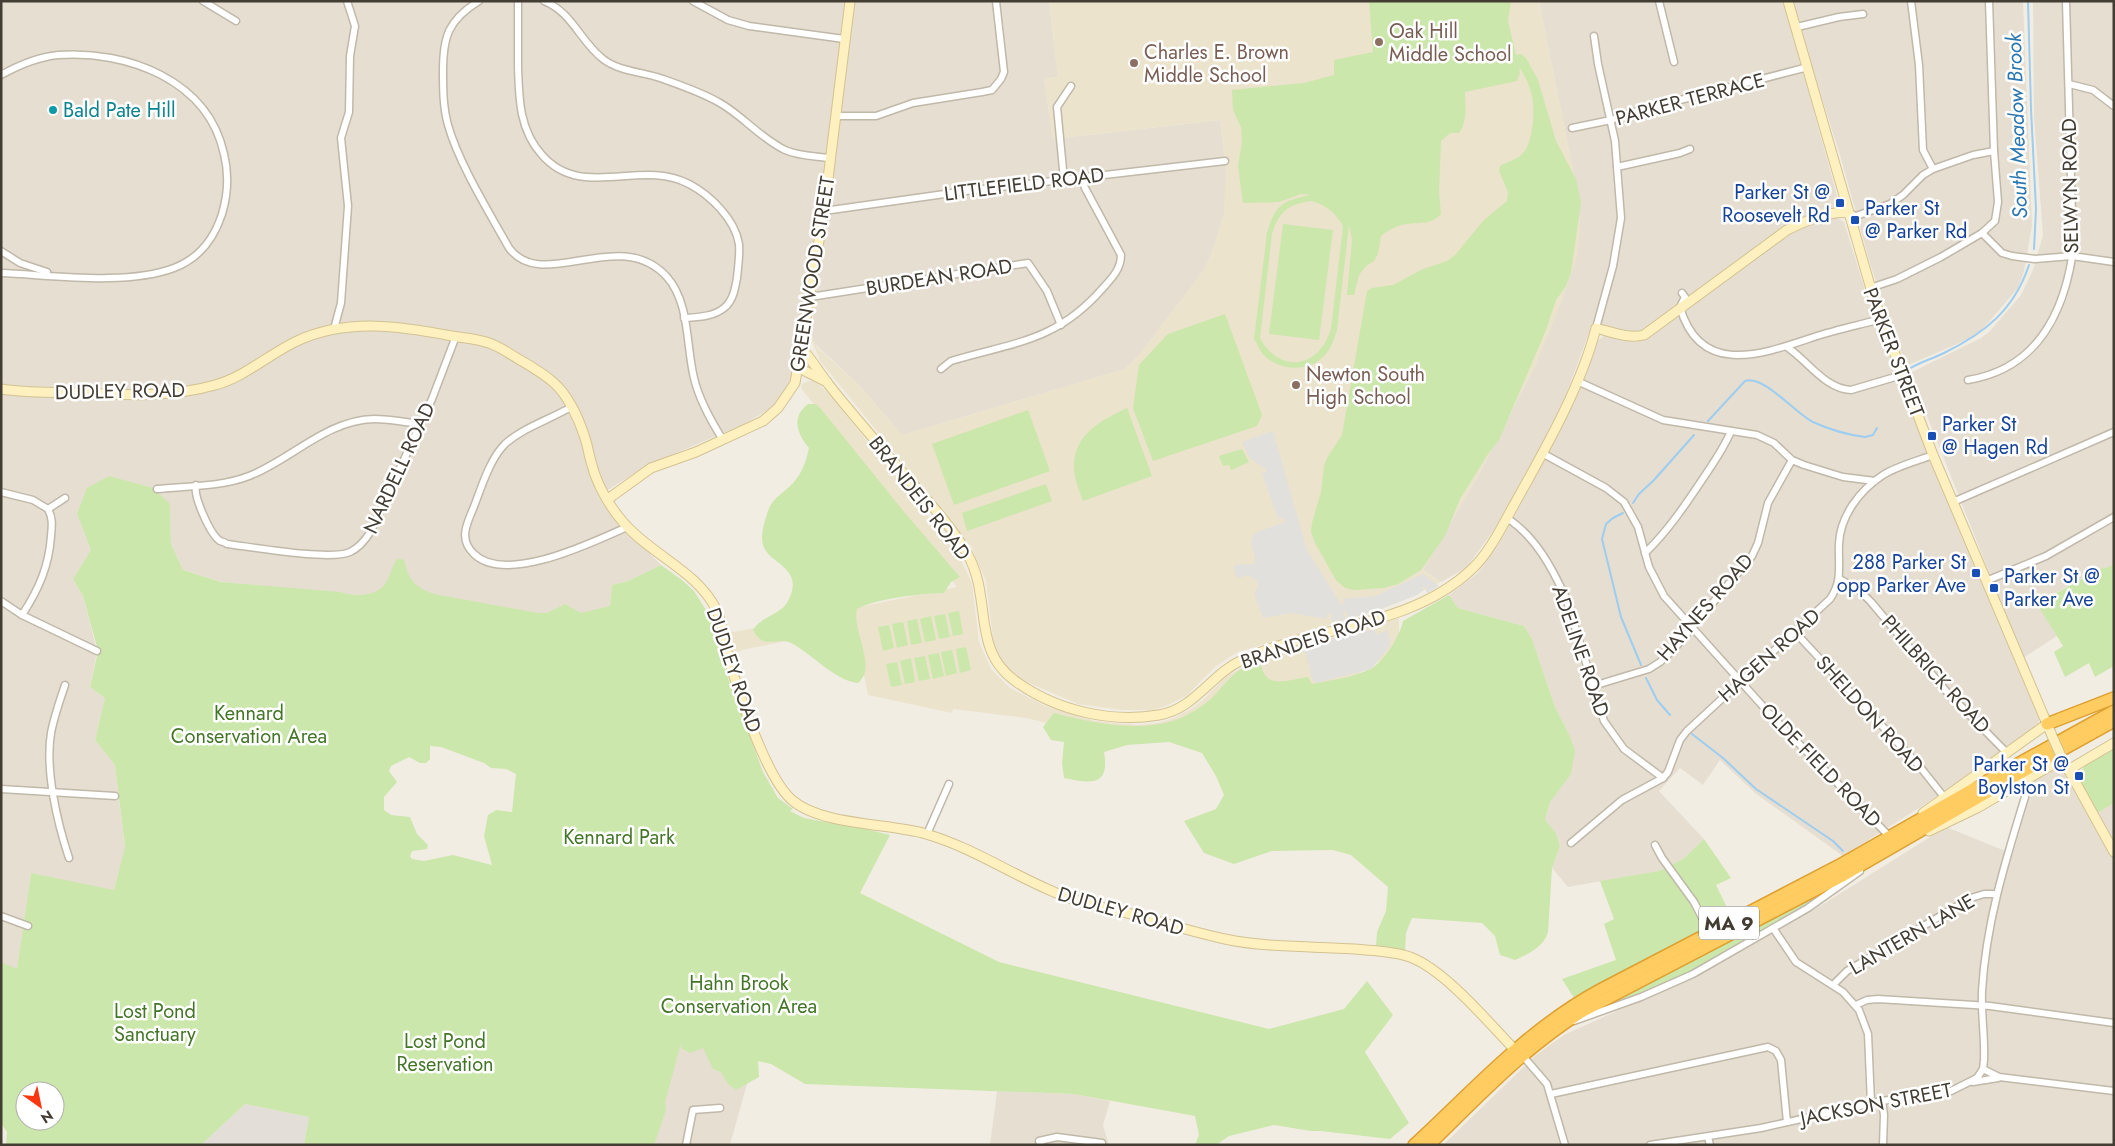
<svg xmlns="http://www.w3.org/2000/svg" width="2115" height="1146" viewBox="0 0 2115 1146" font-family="Jost,sans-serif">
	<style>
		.residential { fill: #e6dfd1 }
		.industrial { fill: #e3dfd8 }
		.education { fill: #ebe3cc }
		.green { fill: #cbe7ab; fill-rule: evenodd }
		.parking { fill: #e2e0dc }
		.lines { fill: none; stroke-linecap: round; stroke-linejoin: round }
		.stream { stroke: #9dcdf0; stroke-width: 2 }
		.street-casing { stroke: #c0b8a9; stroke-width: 9 }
		.secondary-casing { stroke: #d3c292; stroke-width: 11 }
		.highway-casing { stroke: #dea030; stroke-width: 14 }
		.street { stroke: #fff; stroke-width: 6 }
		.secondary { stroke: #fff0c0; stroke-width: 9 }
		.highway { stroke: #ffcc61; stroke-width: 11 }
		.secondary-bridge-casing { stroke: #d3c292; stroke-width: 11; stroke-linecap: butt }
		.secondary-bridge { stroke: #fff0c0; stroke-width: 9 }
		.education-dot { fill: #8d6e63; stroke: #fff; stroke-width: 2 }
		.culture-dot { fill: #0f9aa8; stroke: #fff; stroke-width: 2 }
		.transit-dot { fill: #1a4fb4; stroke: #fff; stroke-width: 2 }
		.labels { text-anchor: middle; stroke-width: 5; stroke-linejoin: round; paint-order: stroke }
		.shield { fill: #fff; stroke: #7b7770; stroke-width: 1 }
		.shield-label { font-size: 19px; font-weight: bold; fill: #433d33 }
		.education-label { font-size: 20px; fill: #785e54; stroke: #fff; text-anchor: start }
		.street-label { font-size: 20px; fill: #433d33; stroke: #fff }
		.culture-label { font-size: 20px; fill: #0d838f; stroke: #fff; text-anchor: start }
		.transit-label { font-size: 20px; fill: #164399; stroke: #fff; text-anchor: end }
		.park-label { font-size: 20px; fill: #437527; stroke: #fff }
		.water-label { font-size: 21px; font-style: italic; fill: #2c76af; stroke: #fff }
	</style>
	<rect width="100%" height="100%" fill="#f2ede3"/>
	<g class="residential">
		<polygon points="1,1 846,1 815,240 791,378 783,395 771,408 744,424 646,466 598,496 614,518 661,565 628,581 612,585 609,615 538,613 380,600 222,582 183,570 171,544 170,504 77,514 91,550 73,579 83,596 97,651 90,687 105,698 95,740 115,765 125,849 113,893 31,873 17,970 1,962"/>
		<polygon points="854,1 1049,1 1058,77 1044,79 1053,139 1220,120 1226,168 1226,190 1224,214 1212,253 1203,271 1189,290 1140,354 1125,369 902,435 862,388 815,344 811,333"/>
		<polygon points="1539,1 1781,1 1786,9 1839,203 1836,209 1797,221 1639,333 1631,334 1593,322 1566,395 1531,466 1493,531 1466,568 1441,582 1423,570 1479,474 1537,362 1579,200"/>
		<polygon points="1791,1 2023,1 2032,226 2024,271 2018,288 1981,331 1971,338 1906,366 1871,267 1840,155"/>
		<polygon points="2033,1 2114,1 2114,564 2104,570 2103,567 2037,603 2057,636 2023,658 1910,373 1981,338 1990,331 2021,295 2033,270 2043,235 2034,117"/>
		<polygon points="1836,217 1844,222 1866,293 1908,405 2040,719 2037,726 1995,757 1922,806 1843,856 1755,793 1720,760 1703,785 1680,768 1659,791 1704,839 1683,859 1659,871 1568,887 1552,868 1560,846 1556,833 1545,820 1569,734 1555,707 1532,639 1524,626 1458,608 1449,595 1478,573 1497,547 1531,486 1564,422 1596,342 1605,335 1617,339 1636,342 1646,338 1794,230"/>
		<polygon points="2061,768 2114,859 2114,1145 1443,1145 1536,1055 1564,1035 1711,968 1825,903 1946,827 2013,854 2034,780 2054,769"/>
		<polygon points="2114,803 2114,843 2096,814"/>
		<polygon points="677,1038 754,1059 730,1145 652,1145"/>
		<polygon points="997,1091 1074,1094 1110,1101 1103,1125 1109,1145 990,1145"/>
	</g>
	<polygon class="industrial" points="245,1104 309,1117 304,1145 201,1145"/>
	<g class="education">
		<polygon points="1049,1 1539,1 1579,200 1580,230 1577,257 1563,298 1537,362 1479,474 1423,570 1441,582 1382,609 1238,652 1216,666 1186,696 1168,705 1154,710 1122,710 1078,704 1022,680 1006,666 994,646 986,581 972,548 820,361 812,341 811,333 817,347 862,388 902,435 1125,369 1140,354 1203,271 1212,253 1224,214 1226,168 1220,120 1053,139 1044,79 1058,77"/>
		<polygon points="810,381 816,382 828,393 958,553 972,584 979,642 991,669 1010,688 1045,706 1095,721 1139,725 1158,723 1174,718 1191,709 1204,699 1225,677 1254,661 1399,618 1399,644 1383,659 1361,672 1350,683 1111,738 1026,718 953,709 952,713 868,695 854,627 742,650 733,656 727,631 734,632 796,620 957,587 801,388 803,383"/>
	</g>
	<g class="green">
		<path d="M1369,1H1511L1508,21L1516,55L1521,54L1526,58L1538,80L1556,141L1576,179L1581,202L1571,273L1566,286L1556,300L1546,330L1499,440L1488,454L1460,499L1445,536L1421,570L1398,584L1384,588L1354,590L1345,588L1336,580L1315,543L1311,532L1312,523L1321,492L1324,466L1327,458L1342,435L1367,291L1372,288L1393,285L1423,269L1447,261L1455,255L1484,220L1507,201L1508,192L1499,171L1500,166C1507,162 1516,160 1521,155C1528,149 1529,142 1531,134C1536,109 1534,89 1519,67L1520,73L1517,81L1465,92C1465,107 1468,120 1459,133H1450L1441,141L1439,192L1441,214C1431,225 1421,222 1407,224C1397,225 1389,230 1381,236L1378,254L1374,261L1366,266L1359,275L1354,295H1347L1352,240L1349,225L1337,330C1333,341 1331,350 1322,358C1306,373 1276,370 1262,353C1259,349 1257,343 1254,339L1267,233C1275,204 1284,200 1311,195L1301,194L1279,202L1243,203L1238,166L1242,142L1241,127L1233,110L1232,90L1304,83L1334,75V60L1373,52ZM1312,201C1327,206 1335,212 1343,226L1331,329C1319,368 1280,375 1260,338L1272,234C1279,211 1288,204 1312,201Z"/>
		<polygon points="1283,224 1333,230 1319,340 1269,334"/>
		<polygon points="1225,314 1262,415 1257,426 1153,461 1133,408 1139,365 1168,334"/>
		<path d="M808,404H816L821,409L905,513L960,577L951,582L944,593C924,593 874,599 857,609C851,630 878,667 858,683C835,681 811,653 791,643C776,636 764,651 753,630C761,616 781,615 788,601C806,567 768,564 763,545C760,535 765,520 768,511C772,498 785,492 793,483C803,472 806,461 809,448C797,434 791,417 808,404Z"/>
		<path d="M1127,408L1152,476L1083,501C1079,490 1074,478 1074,466C1074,434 1102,420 1127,408Z"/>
		<polygon points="1028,410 1050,471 954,505 932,444"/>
		<polygon points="1242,449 1249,462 1231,470 1229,465 1223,466 1219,456"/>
		<path d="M109,476L153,488L170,504L171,544L183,570L221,582L340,592C356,597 378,597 387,581C391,574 392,566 397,559H401L404,560C409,581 414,586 434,594L538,613H547L565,604L581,613L610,606L612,585L628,581L661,565L682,580L694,591L716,626L720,652L728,678L763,772L778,798L793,809L790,811L804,818L836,824L837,822L890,835L860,893L999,962L1269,1029L1344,1009L1367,981L1393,1015L1365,1052L1409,1123L1390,1139L1321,1131H1311L1274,1125L1229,1136L1216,1145H1195L1199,1135L1195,1116L1074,1094L805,1084L771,1064L758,1061L759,1077L736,1090L728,1084L721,1072L713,1069L703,1048L690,1053L681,1048L682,1040L665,1102L666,1110L654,1145H304L309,1117L245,1104L201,1145H6L7,1132L1,1123V962L17,969L31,873L114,890L125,847L115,765L95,740L105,698L90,687L98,651L83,596L73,579L91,550L77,514L87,488ZM430,746L441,747L484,763L491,768L506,769L516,774L512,812L496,810L488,815L484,836L492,865L453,855L424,861L412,859L410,856L412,851L427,849L428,845L417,834L410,817L391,815L384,810V797L397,782L389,771L391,766L409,757L420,763H426L430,759ZM25,1091H55V1121H25Z"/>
		<polygon points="1046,484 1052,501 967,531 962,513"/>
		<polygon points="2114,564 2114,666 2095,677 2089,663 2065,677 2054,652 2063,646 2037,604 2103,567 2104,569"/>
		<path d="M1449,595L1458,608L1524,626L1532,639L1555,707L1569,734L1575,751L1571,774L1550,802L1545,820L1556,833L1560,846L1552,868L1548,932C1544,947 1528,954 1515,960L1500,955L1495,936L1482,923L1412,918L1406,933L1405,952L1376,947L1377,932L1386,911L1388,887L1351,855L1333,850L1272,851L1234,864L1204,853L1184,821L1216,809L1224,795L1216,776L1202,753L1169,742L1127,745L1104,752C1110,788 1090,783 1064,778L1062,763L1064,742L1051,740L1043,727L1054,713C1094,723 1141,734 1181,718C1192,713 1201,707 1210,700C1224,687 1238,661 1261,665C1266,691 1290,679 1308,677L1312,684C1331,680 1352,678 1370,669C1384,662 1400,636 1403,621Z"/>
		<polygon points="959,611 963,634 953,636 948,613"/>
		<polygon points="945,614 950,637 939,639 934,616"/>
		<polygon points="931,616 936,640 925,642 920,619"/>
		<polygon points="917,619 922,643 911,645 907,621"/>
		<polygon points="903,622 908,645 897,648 892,624"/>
		<polygon points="889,625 894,648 883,651 878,627"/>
		<polygon points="966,647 971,670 960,673 956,649"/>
		<polygon points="952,650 957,673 946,676 941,652"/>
		<polygon points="939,653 944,676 933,679 928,655"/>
		<polygon points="925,656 930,679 919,681 914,658"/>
		<polygon points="911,658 915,682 905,684 900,661"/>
		<polygon points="897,662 902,685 891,687 886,664"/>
		<polygon points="2114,748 2114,803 2096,814 2080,781 2079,774 2085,766"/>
		<polygon points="1704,839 1731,878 1716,885 1731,916 1574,998 1562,979 1616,960 1604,924 1614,919 1600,881 1659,871 1683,859"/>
		<polygon points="1813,897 1816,898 1732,949 1681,976 1645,992 1609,1005"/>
	</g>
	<g class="parking">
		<polygon points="1273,431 1307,550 1341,604 1344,604 1343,599 1375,596 1423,574 1439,586 1427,593 1424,586 1422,588 1424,590 1417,595 1376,611 1348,618 1346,611 1344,611 1343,615 1347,620 1330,621 1332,615 1328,613 1326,619 1291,613 1263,618 1254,594 1258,587 1257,580 1247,575 1237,579 1233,565 1254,564 1255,558 1251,542 1253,535 1257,532 1285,522 1284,518 1278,519 1262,473 1266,472 1266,470 1250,458 1242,442"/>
		<polygon points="1374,629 1377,635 1387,630 1390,641 1389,647 1371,669 1315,683 1312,678 1305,651 1315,649 1315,643"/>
	</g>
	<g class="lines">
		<g class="stream">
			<polyline points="2028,1 2031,109 2036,209 2034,249"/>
			<path d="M1909,369C1920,362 1932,359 1944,353C1985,333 2014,310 2029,265"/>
			<path d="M1708,421L1745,381C1763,374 1796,414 1813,422C1828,429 1849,435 1865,437L1873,435L1877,428"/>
			<polyline points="1633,503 1639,494 1654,480 1694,435"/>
			<polyline points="1623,513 1613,518 1606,524 1602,539 1621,617 1641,665"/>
			<polyline points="1646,678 1657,700 1670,715"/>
			<polyline points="1692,734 1723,758 1756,789 1833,841 1843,851"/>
		</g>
		<g class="street-casing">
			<g id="street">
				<polyline points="203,1 236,21"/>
				<path d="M479,1C448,20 443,37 443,71C443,89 443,107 448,125C459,164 489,212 509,248C543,294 620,224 667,277C690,303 686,346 694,378C699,400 711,421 723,440"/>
				<path d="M518,1C518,23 518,44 518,66C519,98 519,130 542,155C582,201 641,158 689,184C710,195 735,219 739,244C740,255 738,267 737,278C735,289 733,301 724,308C713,317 697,317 684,318"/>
				<path d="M544,1C572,12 580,41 603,59C618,71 642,72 660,78C680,85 701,92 720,103C743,116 760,138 785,150C798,156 815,156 829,158"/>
				<polyline points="693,1 728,20 749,26 844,39"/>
				<polyline points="1659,1 1674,62"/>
				<polyline points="1911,1 1919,65 1923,150 1933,169"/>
				<polyline points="1797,27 1839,17 1863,14"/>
				<polyline points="1594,36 1598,64 1615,141 1621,218 1613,266 1596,328"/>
				<path d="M1,75C19,65 38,57 58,55C127,50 208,80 224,154C229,174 228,194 222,214C214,239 200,258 174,268C126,286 52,275 1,273"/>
				<polyline points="2069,84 2093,90 2114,106"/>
				<polyline points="836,116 876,116 913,103 982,92 992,90 1001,79 1004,72 996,1"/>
				<polyline points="1572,128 1611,120 1630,113 1808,67"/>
				<polyline points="1617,167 1680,153 1690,149"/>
				<polyline points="1064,180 1057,107 1071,86"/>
				<polyline points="824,211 966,191 1225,161"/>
				<polyline points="1848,213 1856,216 1890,204 1903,195 1923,175 1933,169 1973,155 1994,151"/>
				<polyline points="1982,233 2002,253 2012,256 2035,259 2072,256 2114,262"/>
				<polyline points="1,251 20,263 47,272"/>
				<polyline points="1870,288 1897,279 1941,257 1982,233 1995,221 1998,202 1994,151 1989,1"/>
				<path d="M1682,293L1685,297L1680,307C1700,378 1763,354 1814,337C1836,330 1859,325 1881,319"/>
				<polyline points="810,297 1028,263 1047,291 1061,325"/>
				<polyline points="334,329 341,303 348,206 341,138 349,112 350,56 355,26 347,1"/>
				<path d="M1787,347C1808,361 1825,389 1851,390L1902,375"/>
				<path d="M941,369L951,361C1014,342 1056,342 1103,288C1112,278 1121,269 1121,255L1085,188L1082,178"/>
				<path d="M1968,380C2036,369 2064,314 2073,251L2066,1"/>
				<polyline points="1577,381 1663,420 1757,435 1774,443 1792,460 1804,465 1843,477 1875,481"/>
				<path d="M571,407C549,420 524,427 505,444C489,460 481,489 473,509C466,525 459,540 474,554C506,585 593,542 627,527"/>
				<polyline points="1542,453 1606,488 1624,502 1638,527 1649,567 1664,596 1768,712 1890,837"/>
				<path d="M196,485C193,496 210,534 220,541C220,541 227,543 227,544C252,547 330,561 350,552C359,548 366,539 371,531L432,399L456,336"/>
				<path d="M157,489C187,486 221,487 249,476C291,460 326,420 374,419C389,419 404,422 420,424"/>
				<polyline points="1,492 33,500 48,509 65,498"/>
				<polyline points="1953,502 2114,432"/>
				<path d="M1507,518C1536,537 1552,568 1566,598L1604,721L1624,749L1663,778"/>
				<path d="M1645,553C1668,531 1686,504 1704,477C1714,462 1724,448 1731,431"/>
				<polyline points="1840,579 1860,591 1871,602 1946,691 2007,753"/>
				<polyline points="1986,581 2046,556 2114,517"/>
				<polyline points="1,601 22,615 97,651"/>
				<path d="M22,615C39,589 49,566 51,536C52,526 53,518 48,509"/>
				<polyline points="1795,632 1921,768 1944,797"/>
				<path d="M65,685C60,700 54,717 51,733C45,770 57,822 69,858"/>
				<polyline points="1593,686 1649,669 1660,662 1674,649 1752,556 1758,543 1768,503 1792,460"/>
				<polyline points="1,789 115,796"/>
				<polyline points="927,834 949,784"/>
				<path d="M1571,843L1622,800L1663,778L1668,772L1680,740L1687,731L1830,599C1843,580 1838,566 1839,544C1840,516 1860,490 1883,475C1897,466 1917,461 1933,455"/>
				<polyline points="1655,845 1662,858 1694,902 1710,933"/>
				<polyline points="1,916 28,926"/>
				<polyline points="1773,928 1796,962 1843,992 1859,1010 1868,1034 1871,1103"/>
				<polyline points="1833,985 1847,971 1971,898 1984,894 1996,894"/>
				<polyline points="1856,1005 1867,1000 1878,999 1990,1006 2114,1023"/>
				<polyline points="1574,1021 1641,997 1693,974 1808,908 1860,871"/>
				<polyline points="1522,1055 1547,1084 1565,1145"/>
				<polyline points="1983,1069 1999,1077 2114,1091"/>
				<polyline points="1973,1082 1998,1078"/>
				<polyline points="1551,1094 1768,1047 1776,1051 1781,1060 1787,1122"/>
				<polyline points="1882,1101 1884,1115 1883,1145"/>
				<polyline points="1708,1137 1710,1145"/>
				<polyline points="686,1145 693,1110 720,1108"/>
				<polyline points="1041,1145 1039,1141 1057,1137 1102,1143"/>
				<path d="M1650,1145L1761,1128L1882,1101L1951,1091L1977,1078L1983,1069L1984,1060C1985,1037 1981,1014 1982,991C1986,923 2005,862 2025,797V791L2021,782"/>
			</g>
		</g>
		<g class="secondary-casing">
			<g id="secondary">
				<polyline points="1788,1 1873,296 1933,455 2053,738"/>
				<path d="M801,347C811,359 820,373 829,385C851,413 875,440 898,467C922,495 950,523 968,555C993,601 970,651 1018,683C1058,711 1111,723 1159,715C1195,709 1211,674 1242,660C1316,625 1410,628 1472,569C1490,552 1502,526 1514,505C1544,451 1581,387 1596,328C1612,332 1628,339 1644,335L1787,230C1802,222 1832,210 1848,213"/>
				<polyline points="799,368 827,382"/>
				<path d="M1,389C26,393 51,392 76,393C122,395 170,398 215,385C245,377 269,354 297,341C347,318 400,326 452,336C464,338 478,339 489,343C501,347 511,355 522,361C532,367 544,374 553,382C568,395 579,419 585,438C588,447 589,456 592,465C597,485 610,507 623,522C651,555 698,571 717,611C724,626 724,641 728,656C738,691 766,778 792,800C822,826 889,823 926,834C971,847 1011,874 1054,892C1082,905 1113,909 1143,917C1170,925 1197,933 1225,939C1267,948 1312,946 1355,949C1373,951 1393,951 1410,957C1445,970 1488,1022 1514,1049"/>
				<polyline points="608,499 651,468 696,452 763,421 778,408 795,383 824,211 850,1"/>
				<polyline points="2061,756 2114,852"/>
				<polyline points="2068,770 2114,743"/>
				<polyline points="1923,813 2047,724"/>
				<polyline points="1929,831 1977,808 2062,759"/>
			</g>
		</g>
		<g class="highway-casing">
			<g id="highway">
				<polyline points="2047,724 2114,698"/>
				<path d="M1414,1145C1476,1088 1525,1031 1600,990L1838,866L1996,776L2114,711"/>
				<path d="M1429,1145C1478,1097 1525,1047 1583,1011L1844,875L2024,771L2114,721"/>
			</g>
		</g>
		<use href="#street" class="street"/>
		<use href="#secondary" class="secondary"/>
		<use href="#highway" class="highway"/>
		<g class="secondary-bridge-casing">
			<polyline id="secondary-bridge" points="2053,738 2061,756"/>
		</g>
		<use href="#secondary-bridge" class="secondary-bridge"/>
	</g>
	<g class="education-dot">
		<circle cx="1379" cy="42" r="5"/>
		<circle cx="1134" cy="63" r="5"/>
		<circle cx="1296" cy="385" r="5"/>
	</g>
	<circle class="culture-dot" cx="53" cy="110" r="5"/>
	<g class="transit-dot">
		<rect x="1835" y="198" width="10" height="10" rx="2.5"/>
		<rect x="1850" y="215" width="10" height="10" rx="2.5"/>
		<rect x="1927" y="431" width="10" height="10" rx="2.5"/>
		<rect x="1971" y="568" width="10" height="10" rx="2.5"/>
		<rect x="1989" y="583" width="10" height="10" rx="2.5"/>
		<rect x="2074" y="771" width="10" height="10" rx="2.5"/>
	</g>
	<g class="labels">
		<rect class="shield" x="1699" y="906.5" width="60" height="33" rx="4"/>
		<g class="shield-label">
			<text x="1729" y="930">MA 9</text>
		</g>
		<g class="education-label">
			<text x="1389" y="38">Oak Hill<tspan x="1389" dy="23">Middle School</tspan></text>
			<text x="1144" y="59">Charles E. Brown<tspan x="1144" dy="23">Middle School</tspan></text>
			<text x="1306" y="381">Newton South<tspan x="1306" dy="23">High School</tspan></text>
		</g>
		<g class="street-label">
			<text transform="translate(1690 99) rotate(-15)" y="7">PARKER TERRACE</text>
			<text transform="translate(1024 184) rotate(-7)" y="7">LITTLEFIELD ROAD</text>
			<text transform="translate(2070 186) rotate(-91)" y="7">SELWYN ROAD</text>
			<text transform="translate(812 274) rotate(-81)" y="7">GREENWOOD STREET</text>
			<text transform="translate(939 277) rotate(-9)" y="7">BURDEAN ROAD</text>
			<text transform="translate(1894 352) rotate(69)" y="7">PARKER STREET</text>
			<text transform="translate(120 391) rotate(-1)" y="7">DUDLEY ROAD</text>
			<text transform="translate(399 468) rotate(-65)" y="7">NARDELL ROAD</text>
			<text transform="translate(920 498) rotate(52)" y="7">BRANDEIS ROAD</text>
			<text transform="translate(1705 607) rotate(-49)" y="7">HAYNES ROAD</text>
			<text transform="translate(1313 639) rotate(-18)" y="7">BRANDEIS ROAD</text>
			<text transform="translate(1581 651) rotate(71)" y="7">ADELINE ROAD</text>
			<text transform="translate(1769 655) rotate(-42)" y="7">HAGEN ROAD</text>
			<text transform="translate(734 670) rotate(71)" y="7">DUDLEY ROAD</text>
			<text transform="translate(1936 674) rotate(48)" y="7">PHILBRICK ROAD</text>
			<text transform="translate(1870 714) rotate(48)" y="7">SHELDON ROAD</text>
			<text transform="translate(1821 765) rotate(46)" y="7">OLDE FIELD ROAD</text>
			<text transform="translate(1121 911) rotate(16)" y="7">DUDLEY ROAD</text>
			<text transform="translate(1912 934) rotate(-30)" y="7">LANTERN LANE</text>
			<text transform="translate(1876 1104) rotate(-11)" y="7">JACKSON STREET</text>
		</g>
		<g class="culture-label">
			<text x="63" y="117">Bald Pate Hill</text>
		</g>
		<g class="transit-label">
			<text x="1830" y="199">Parker St @<tspan x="1830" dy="23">Roosevelt Rd</tspan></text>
			<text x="1865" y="215" text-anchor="start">Parker St<tspan x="1865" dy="23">@ Parker Rd</tspan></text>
			<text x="1942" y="431" text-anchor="start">Parker St<tspan x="1942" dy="23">@ Hagen Rd</tspan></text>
			<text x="1966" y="569">288 Parker St<tspan x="1966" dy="23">opp Parker Ave</tspan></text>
			<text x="2004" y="583" text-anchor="start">Parker St @<tspan x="2004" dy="23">Parker Ave</tspan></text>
			<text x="2069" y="771">Parker St @<tspan x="2069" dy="23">Boylston St</tspan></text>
		</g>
		<g class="park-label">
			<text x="249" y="720">Kennard<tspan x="249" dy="23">Conservation Area</tspan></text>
			<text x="619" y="844">Kennard Park</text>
			<text x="739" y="990">Hahn Brook<tspan x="739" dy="23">Conservation Area</tspan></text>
			<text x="155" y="1018">Lost Pond<tspan x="155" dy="23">Sanctuary</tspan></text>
			<text x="445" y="1048">Lost Pond<tspan x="445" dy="23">Reservation</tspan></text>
		</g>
		<g class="water-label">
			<text transform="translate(2017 126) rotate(-92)" y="7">South Meadow Brook</text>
		</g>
	</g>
	<rect width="2115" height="1146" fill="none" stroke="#433d33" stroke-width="5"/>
	<g transform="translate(40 1106) rotate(147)"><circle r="24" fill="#ffffff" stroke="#b4b1ad"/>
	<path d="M0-4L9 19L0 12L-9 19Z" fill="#fc3610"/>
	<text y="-8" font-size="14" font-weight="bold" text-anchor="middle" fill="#433d33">N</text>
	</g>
</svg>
